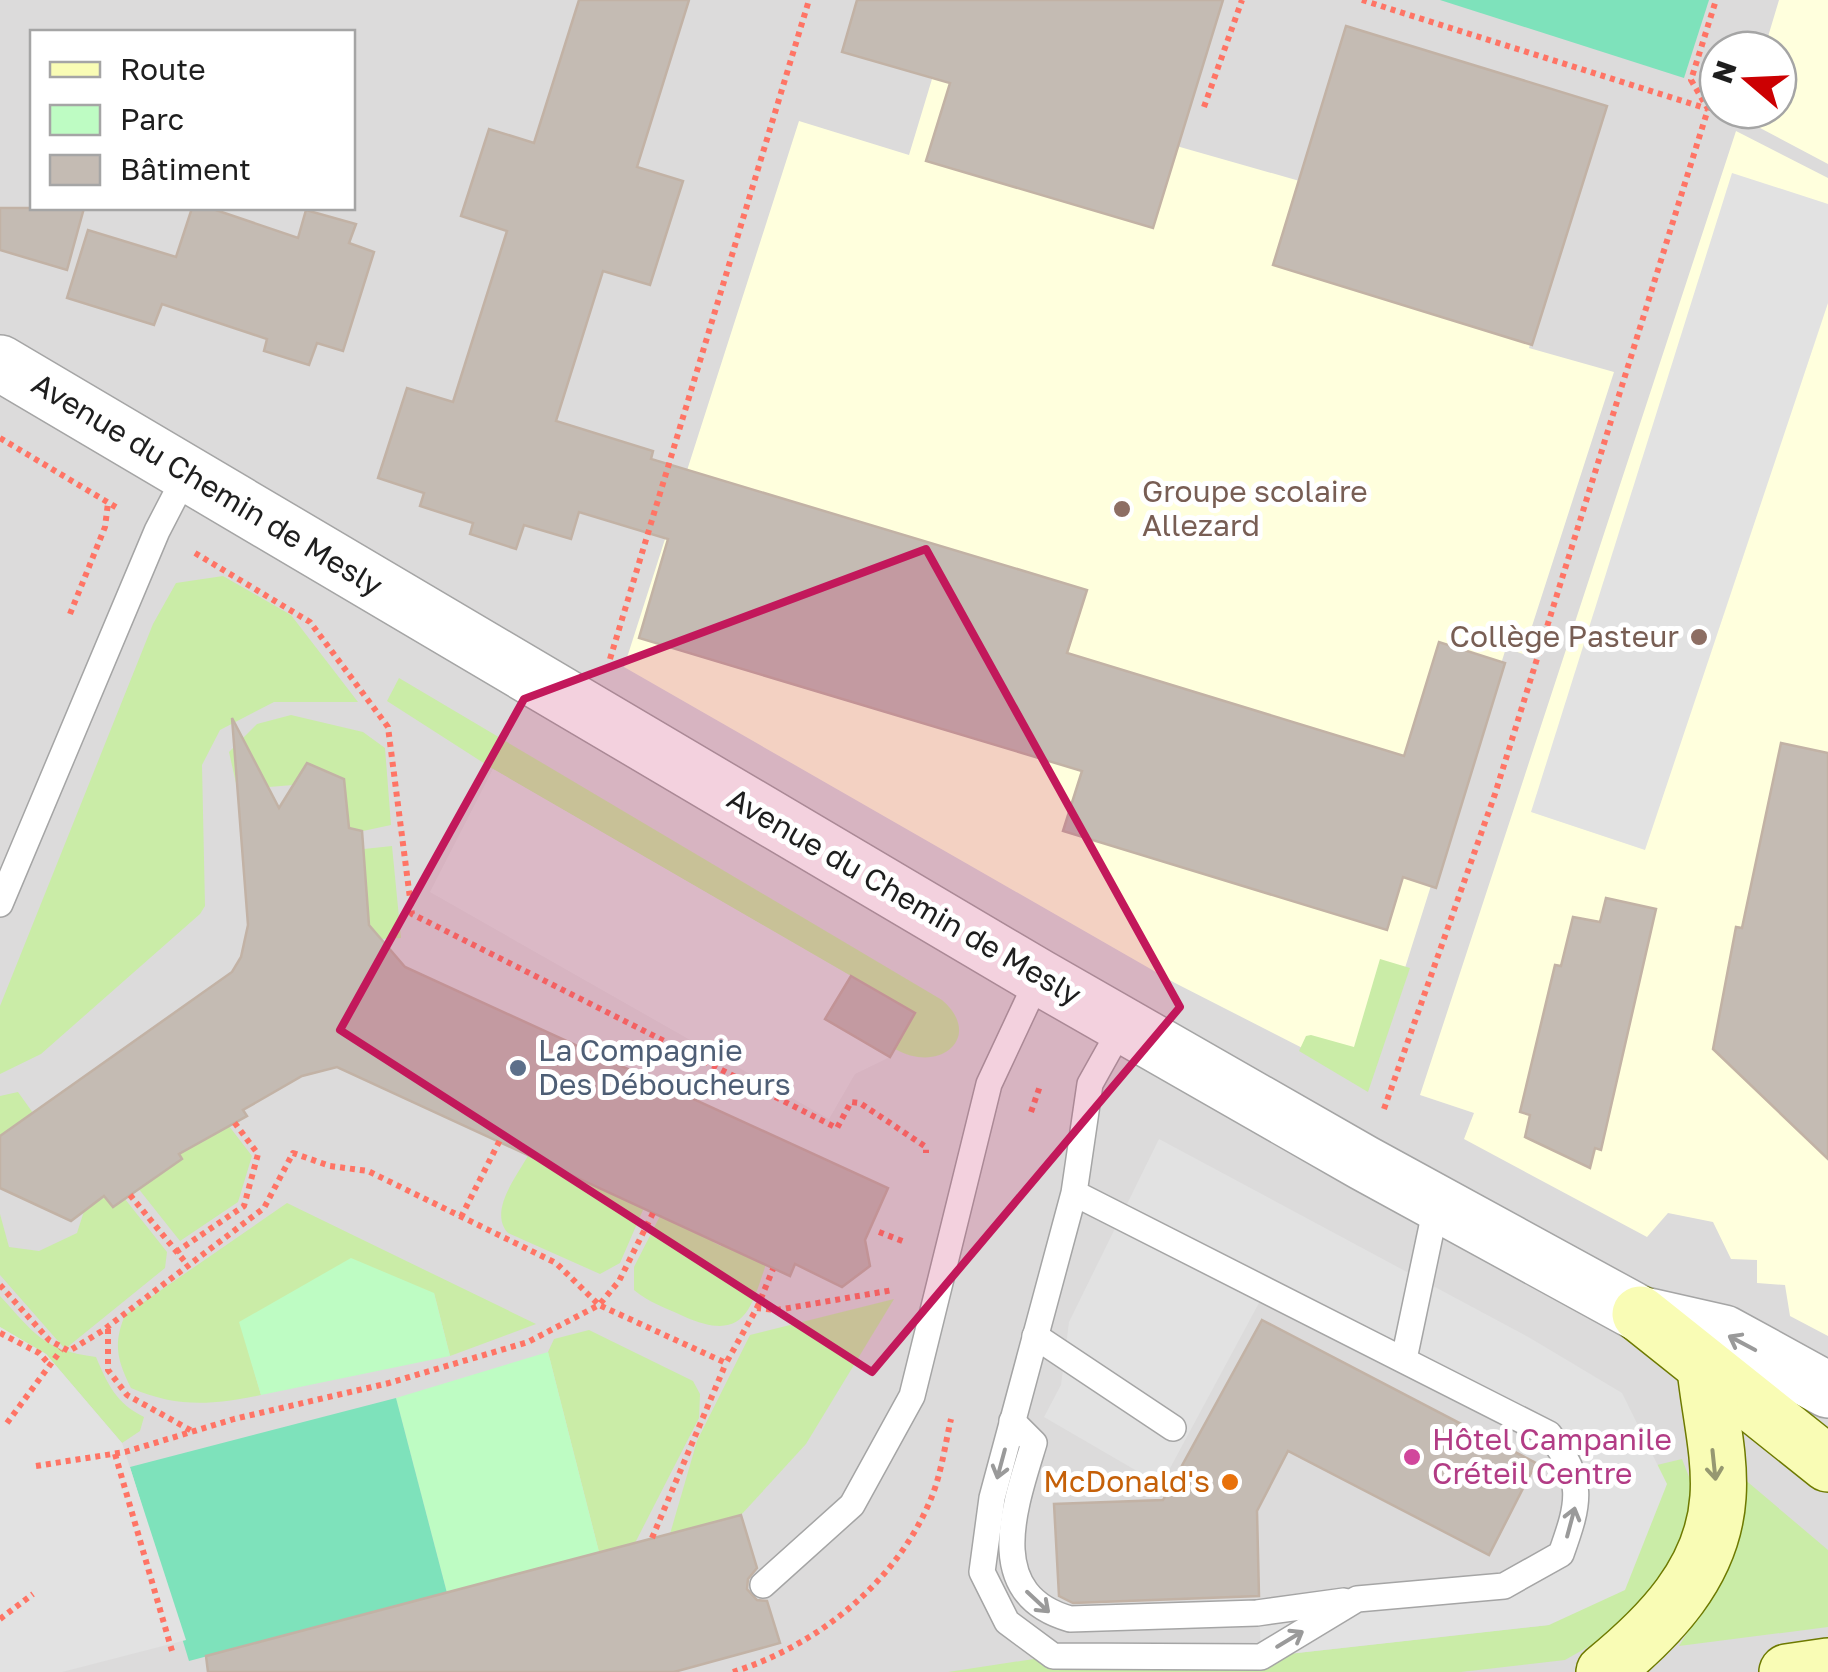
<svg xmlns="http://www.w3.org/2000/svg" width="1828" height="1672" viewBox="0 0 1828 1672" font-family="'Golos Text',sans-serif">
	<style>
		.residential { fill: #dcdbdb; fill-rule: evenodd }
		.education { fill: #ffd }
		.grass { fill: #caeca7 }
		.park { fill: #befcc3 }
		.pitch { fill: #7ee2bb }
		.parking { fill: #e2e2e2 }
		.building { fill: #c4bbb3; stroke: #c2b2a5; stroke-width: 2.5 }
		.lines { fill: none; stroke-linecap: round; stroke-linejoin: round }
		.service-casing { stroke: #a5a5a5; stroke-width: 28 }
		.tertiary-casing { stroke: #a5a5a5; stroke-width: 58 }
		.secondary-casing { stroke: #6e7a00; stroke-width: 58 }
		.path { stroke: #ff7465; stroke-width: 6; stroke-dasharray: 5 5; stroke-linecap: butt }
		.service { stroke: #fff; stroke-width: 25 }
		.tertiary { stroke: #fff; stroke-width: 55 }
		.secondary { stroke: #f9fcb5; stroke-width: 55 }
		.oneway { stroke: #9a9a9a }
		.oneway2 { stroke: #969871 }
		.marked { fill: #c2185b; fill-opacity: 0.2; stroke: #c2185b; stroke-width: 8; stroke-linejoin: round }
		.education-dot { fill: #8d6e63; stroke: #fff; stroke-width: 4 }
		.service-dot { fill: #5c6f8a; stroke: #fff; stroke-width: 4 }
		.hotel-dot { fill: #d1479c; stroke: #fff; stroke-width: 4 }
		.food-dot { fill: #e8710a; stroke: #fff; stroke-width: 4 }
		.labels { text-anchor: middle; stroke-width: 10; stroke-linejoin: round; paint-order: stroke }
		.street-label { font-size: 30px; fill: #1e1e1e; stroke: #fff }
		.education-label { font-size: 30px; fill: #785e54; stroke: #fff; text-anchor: start }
		.service-label { font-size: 30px; fill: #4e5e75; stroke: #fff; text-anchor: start }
		.hotel-label { font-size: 30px; fill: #b23c85; stroke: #fff; text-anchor: start }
		.food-label { font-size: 30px; fill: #c56008; stroke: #fff; text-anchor: end }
	</style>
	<rect width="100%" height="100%" fill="#f0ebe4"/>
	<path class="residential" d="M0,0H1828V1672H0ZM32,32H352V208H32ZM1718,50H1778V110H1718Z"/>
	<g class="education">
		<polygon points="1143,0 1173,145 1303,182 1602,109 1529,348 1614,372 1523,654 1506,648 1369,1082 1175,983 624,667 799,121 909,155 932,79 847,49"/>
		<polygon points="1779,0 1828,0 1828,164 1743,119 1746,110 1778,110 1778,50 1764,50"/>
		<polygon points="1736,131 1828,178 1828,1336 1790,1316 1785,1285 1757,1283 1757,1260 1731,1259 1713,1222 1668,1213 1647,1237 1464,1139 1474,1113 1420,1095"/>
	</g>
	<g class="grass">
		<polygon points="223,576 291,615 358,702 274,702 220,730 202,765 205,906 200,914 41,1054 0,1074 0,1006 153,624 176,583"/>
		<path d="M399,678L942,1000C984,1036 941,1075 895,1049L914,1013L493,769L387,701Z"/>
		<polygon points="291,715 363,732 385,748 391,825 363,831 349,828 344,779 308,763 293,785 269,787 259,771 238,792 229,752 257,724"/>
		<polygon points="392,846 401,938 381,939 372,945 352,859 364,858 364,849"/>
		<polygon points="1380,959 1410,968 1368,1092 1299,1051 1306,1036 1311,1035 1354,1047"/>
		<polygon points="18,1092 33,1113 0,1136 0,1096"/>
		<polygon points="229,1126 252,1156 238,1202 180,1241 130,1178 182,1159 176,1147"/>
		<path d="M529,1154L649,1196L620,1263L600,1274L508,1233C488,1211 517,1176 529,1154Z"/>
		<polygon points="105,1197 113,1206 125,1199 167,1252 165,1268 65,1349 0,1275 0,1214 9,1247 39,1251 77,1233 84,1211"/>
		<path d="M287,1203L536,1324L450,1356L434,1293L240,1322L261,1395C213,1405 177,1408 131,1388C117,1360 113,1344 125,1315Z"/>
		<path d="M660,1216L718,1228L713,1242L721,1246L726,1234L770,1252C751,1307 748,1345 683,1316C666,1308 648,1302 634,1290V1267Z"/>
		<path d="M0,1296C35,1334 43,1350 96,1357C108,1385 116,1403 144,1417L140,1431L122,1443L46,1354L0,1327Z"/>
		<polygon points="894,1299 806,1444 741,1515 670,1534 697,1441 750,1335"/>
		<polygon points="589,1330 693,1381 700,1394 699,1418 635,1543 599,1552 548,1352 554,1339"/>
		<polygon points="1682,1459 1696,1495 1687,1534 1661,1582 1630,1623 1565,1660 1461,1672 948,1672 1053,1656 1261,1657 1549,1625 1666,1485 1657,1465"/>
		<polygon points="1743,1478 1828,1550 1828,1627 1679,1646 1702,1609"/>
	</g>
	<g class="park">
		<polygon points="351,1258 434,1293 450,1356 261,1395 239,1322"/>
		<polygon points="548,1352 599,1552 447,1593 396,1398"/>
	</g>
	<g class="pitch">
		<polygon points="1440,0 1709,0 1684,78"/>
		<polygon points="396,1398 447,1593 189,1661 130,1467"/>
	</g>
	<g class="parking">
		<polygon points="1732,173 1828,204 1828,303 1645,850 1531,812"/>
		<polygon points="493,769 915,1013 890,1057 855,1074 829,1119 430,892"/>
		<polygon points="1159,1139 1530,1338 1622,1393 1667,1484 1625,1590 1549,1625 1261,1657 1259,1603 1504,1586 1561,1555 1576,1512 1549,1434 1267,1288 1161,1485 1044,1417 1061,1385 1069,1322"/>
		<polygon points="0,1327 46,1354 122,1443 186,1640 62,1672 0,1672"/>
	</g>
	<g class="building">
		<polygon points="579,0 689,0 637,167 683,181 650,285 603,271 556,421 653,451 651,459 1087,590 1067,653 1404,756 1439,642 1505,663 1436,888 1403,877 1387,930 1063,831 1082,771 639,638 668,539 579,512 571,539 524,525 516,549 470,534 473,523 420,506 424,493 378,478 407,388 453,402 507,231 461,216 489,129 534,143"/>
		<polygon points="857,0 1223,0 1153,228 926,161 950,83 842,52"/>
		<polygon points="1346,26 1607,106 1532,345 1273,265"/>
		<polygon points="0,208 84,208 67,270 0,250"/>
		<polygon points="192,208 210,208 298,238 306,210 356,224 349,243 374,252 343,351 317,343 309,365 264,351 267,339 162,304 154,325 67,298 88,230 176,257"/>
		<polygon points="232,718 279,808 307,763 344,779 349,828 362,831 369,925 405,967 888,1188 865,1240 870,1266 842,1287 795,1264 790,1276 337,1067 302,1076 243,1110 247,1116 179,1154 182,1159 113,1207 104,1196 71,1221 0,1188 0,1136 232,972 241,957 248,925"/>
		<polygon points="1781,743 1828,753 1828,1159 1713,1049 1736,927 1742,928"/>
		<polygon points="1606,898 1656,909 1601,1150 1595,1148 1590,1168 1525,1137 1530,1115 1520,1112 1555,965 1561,966 1573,917 1600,922"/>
		<polygon points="851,976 915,1013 890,1057 825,1019"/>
		<polygon points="1262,1320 1536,1463 1489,1555 1288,1451 1257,1511 1259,1596 1073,1603 1059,1596 1054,1504 1163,1500"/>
		<polygon points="741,1515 757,1568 748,1579 747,1589 757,1600 767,1601 780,1643 674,1672 208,1672 206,1656"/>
	</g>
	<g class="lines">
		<g class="service-casing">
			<g id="service">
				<polyline points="0,904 157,531 187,473"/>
				<path d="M1074,1193L1549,1434C1585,1481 1580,1501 1561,1554L1504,1586L1357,1599L1261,1657L1053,1656L1007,1622L982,1572L992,1498L1074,1193L1090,1084L1123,1025"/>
				<polyline points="1035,1336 1173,1428"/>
				<polyline points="1404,1359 1437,1202"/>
				<path d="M1012,1421L1034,1443C1015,1505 982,1594 1070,1619L1257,1613L1344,1601"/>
				<polyline points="763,1585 852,1505 912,1396 989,1084 1039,977"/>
			</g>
		</g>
		<g class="tertiary-casing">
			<polyline id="tertiary" points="0,363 1039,977 1364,1163 1640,1314 1724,1333 1828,1390"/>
		</g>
		<g class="secondary-casing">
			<g id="secondary">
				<polyline points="1640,1314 1828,1464"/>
				<path d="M1604,1672C1659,1627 1713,1573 1718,1497C1721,1456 1709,1409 1705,1368"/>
				<polyline points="1787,1672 1828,1666"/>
			</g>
		</g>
		<g class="path">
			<polyline points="1362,0 1708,109"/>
			<polyline points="1204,107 1242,0"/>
			<polyline points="0,438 119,509"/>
			<polyline points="195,553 310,622 388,727 412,914 837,1128 851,1102 860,1103 926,1147 926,1153"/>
			<polyline points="70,614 105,527 108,503"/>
			<polyline points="610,659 809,0"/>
			<polyline points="1384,1109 1495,794 1708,109 1691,80 1716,0"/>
			<polyline points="1031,1112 1040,1086"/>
			<polyline points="130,1195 186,1263"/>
			<polyline points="461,1217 500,1140"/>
			<polyline points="879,1232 905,1242"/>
			<polyline points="176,1252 244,1206 258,1154 234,1122"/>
			<polyline points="0,1285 49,1340 69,1351 102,1331 264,1208 293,1153 330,1166 368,1171 556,1263 599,1305 619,1281 653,1213"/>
			<polyline points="757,1308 773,1269"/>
			<polyline points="108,1329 108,1370 127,1395 192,1431"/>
			<polyline points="0,1333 39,1353 50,1365"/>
			<polyline points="7,1423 61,1350"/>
			<polyline points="115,1454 172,1651"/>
			<polyline points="36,1466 125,1452 234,1419 389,1383 528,1342 599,1305 726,1363 757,1308 777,1310 893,1290"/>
			<polyline points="652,1538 726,1363"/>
			<polyline points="0,1619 33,1594"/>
			<path d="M733,1672C816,1646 895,1584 930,1501C941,1476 945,1445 951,1419"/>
		</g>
		<use href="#service" class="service"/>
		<use href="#tertiary" class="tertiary"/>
		<use href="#secondary" class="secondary"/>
	</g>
	<defs><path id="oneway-shaft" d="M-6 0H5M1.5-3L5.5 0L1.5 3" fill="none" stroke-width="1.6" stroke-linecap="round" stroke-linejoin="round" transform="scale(2.5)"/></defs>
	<g class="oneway">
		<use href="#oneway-shaft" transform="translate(1742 1343) rotate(-152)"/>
		<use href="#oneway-shaft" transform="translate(1001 1464) rotate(105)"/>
		<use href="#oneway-shaft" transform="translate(1571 1522) rotate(-75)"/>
		<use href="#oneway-shaft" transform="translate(1038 1602) rotate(43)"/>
		<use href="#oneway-shaft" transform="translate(1290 1639) rotate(-31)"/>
	</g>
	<use class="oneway2" href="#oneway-shaft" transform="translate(1714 1465) rotate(84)"/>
	<path class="marked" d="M926,549L1180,1007L872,1372L340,1030L524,699Z"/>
	<g class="education-dot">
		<circle cx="1122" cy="509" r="10"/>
		<circle cx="1699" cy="637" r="10"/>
	</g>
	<circle class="service-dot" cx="518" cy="1068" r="10"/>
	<circle class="hotel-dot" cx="1412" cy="1457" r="10"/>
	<circle class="food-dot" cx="1230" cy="1482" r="10"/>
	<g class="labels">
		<g class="street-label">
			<text transform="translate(207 485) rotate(31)" y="10">Avenue du Chemin de Mesly</text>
			<text transform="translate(904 897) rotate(30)" y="10">Avenue du Chemin de Mesly</text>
		</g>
		<g class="education-label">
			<text x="1142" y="502">Groupe scolaire<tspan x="1142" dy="34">Allezard</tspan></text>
			<text x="1679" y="647" text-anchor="end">Collège Pasteur</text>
		</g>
		<g class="service-label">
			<text x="538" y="1061">La Compagnie<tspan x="538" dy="34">Des Déboucheurs</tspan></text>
		</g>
		<g class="hotel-label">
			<text x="1432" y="1450">Hôtel Campanile<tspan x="1432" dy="34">Créteil Centre</tspan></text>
		</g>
		<g class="food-label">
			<text x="1210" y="1492">McDonald's</text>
		</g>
	</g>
	<rect x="30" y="30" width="325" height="180" fill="#ffffff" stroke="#a5a5a5" stroke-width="2.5"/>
	<rect x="50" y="62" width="50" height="15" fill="#f9fcb5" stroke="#a5a5a5" stroke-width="2.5"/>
	<text x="120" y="80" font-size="30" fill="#1e1e1e">Route</text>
	<rect x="50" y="105" width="50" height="30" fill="#befcc3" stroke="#a5a5a5" stroke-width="2.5"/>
	<text x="120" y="130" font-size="30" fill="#1e1e1e">Parc</text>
	<rect x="50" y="155" width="50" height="30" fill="#c4bbb3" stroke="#a5a5a5" stroke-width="2.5"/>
	<text x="120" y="180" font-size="30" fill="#1e1e1e">Bâtiment</text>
	<g transform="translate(1748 80) rotate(289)"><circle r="48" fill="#ffffff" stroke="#a5a5a5" stroke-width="2.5"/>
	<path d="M0-8L18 38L0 25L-18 38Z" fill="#cc0002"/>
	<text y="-15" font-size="28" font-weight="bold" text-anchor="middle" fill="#1e1e1e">N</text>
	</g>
</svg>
